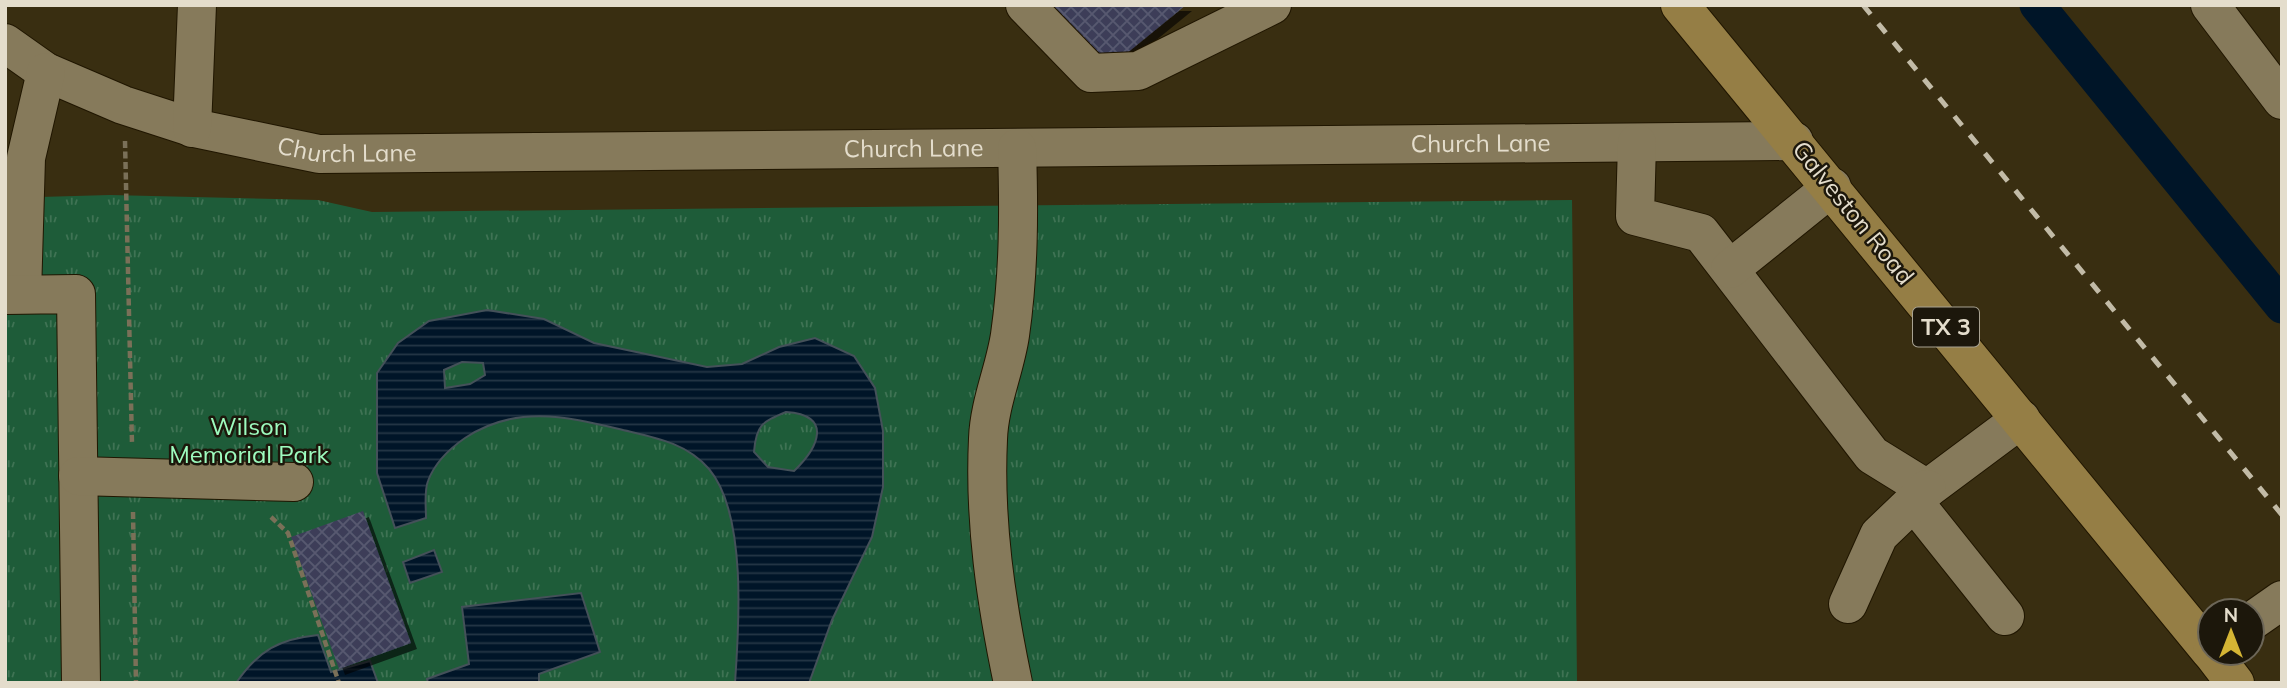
<svg xmlns="http://www.w3.org/2000/svg" width="2287" height="688" viewBox="0 0 2287 688" font-family="Mulish,sans-serif">
	<style>
		.park { fill: url(#park-tufts) }
		.water { fill: url(#water-rules); stroke: #445159; stroke-width: 2; fill-rule: evenodd }
		.lines { fill: none; stroke-linecap: round; stroke-linejoin: round }
		.canal { stroke: #001528; stroke-width: 35 }
		.building { fill: url(#building-cross-hatch); filter: url(#shadow) }
		.minor-casing { stroke: #201600; stroke-width: 40 }
		.major-casing { stroke: #201600; stroke-width: 40 }
		.path { stroke: #7a7058; stroke-width: 4.5; stroke-dasharray: 7 3.5; stroke-linecap: butt }
		.minor { stroke: #867a5b; stroke-width: 38 }
		.major { stroke: #957e45; stroke-width: 38 }
		.rail { stroke: #c2bba7; stroke-width: 5; stroke-dasharray: 12 12; stroke-linecap: butt }
		.labels { text-anchor: middle; stroke-width: 5; stroke-linejoin: round; paint-order: stroke }
		.shield { fill: #1c170b; stroke: #a8a292; stroke-width: 2 }
		.shield-label { font-size: 23px; font-weight: bold; fill: #e4ddcc }
		.street-label { font-size: 24px; fill: #e4ddcc; stroke: #1c170b }
		.park-label { font-size: 24px; fill: #9dfbbe; stroke: #1c170b }
	</style>
	<defs>
		<pattern id="park-tufts" width="24" height="20" patternUnits="userSpaceOnUse" patternTransform="scale(1.75)"><rect width="24" height="20" fill="#1e5c39"/><path d="M3 7l-1-3M5 7V3M7 7l1-3M15 17l-1-3M17 17v-4M19 17l1-3" fill="none" stroke="#3f7354"/></pattern>
		<pattern id="water-rules" width="6" height="5" patternUnits="userSpaceOnUse" patternTransform="scale(1.75)"><rect width="6" height="5" fill="#001528"/><path d="M0 2.5h6" fill="none" stroke="#253746"/></pattern>
		<pattern id="building-cross-hatch" width="8" height="8" patternUnits="userSpaceOnUse" patternTransform="scale(1.75)"><rect width="8" height="8" fill="#3c3e59"/><path d="M0 0l8 8M0 8l8-8" fill="none" stroke="#585970"/></pattern>
		<filter id="shadow"><feDropShadow dx="6" dy="6" stdDeviation="0" flood-color="#0009"/></filter>
	</defs>
	<rect width="100%" height="100%" fill="#392e11"/>
	<polygon class="park" points="110,195 318,200 372,212 1572,200 1577,683 5,683 5,198"/>
	<g class="water">
		<path d="M487,310L544,319L594,343L707,367L742,364L779,347L815,338L854,356L875,388L883,431V487L872,537L832,620L809,683H735C739,627 747,514 709,469C686,442 652,437 619,429C564,416 515,405 465,438C449,449 435,462 428,481C424,491 426,507 426,518L395,528L377,473V373L398,343L429,321ZM462,362L483,363L485,375L470,384L445,388L444,370ZM786,412C833,415 819,447 794,471L768,467L754,452C756,425 762,422 786,412Z"/>
		<polygon points="434,550 442,572 410,583 403,562"/>
		<polygon points="581,593 600,652 539,674 539,683 428,683 427,679 469,664 462,607"/>
		<path d="M318,635L331,672L370,661L378,683H236C259,650 279,639 318,635Z"/>
	</g>
	<g class="lines">
		<polyline class="canal" points="2037,5 2282,306"/>
	</g>
	<g class="building">
		<polygon points="1052,5 1186,5 1105,71"/>
		<polygon points="363,511 411,643 339,669 291,537"/>
	</g>
	<g class="lines">
		<g class="minor-casing">
			<g id="minor">
				<polyline points="1025,5 1091,73 1138,71 1272,5"/>
				<polyline points="2210,5 2282,100"/>
				<path id="s1" d="M5,43L46,72L123,105L194,128L319,154L1794,141"/>
				<polyline points="192,128 197,5"/>
				<polyline points="1637,143 1635,216 1701,233 1872,455 1927,489 2021,419"/>
				<polyline points="1730,269 1832,187"/>
				<polyline points="22,294 26,158 46,72"/>
				<polyline points="5,295 76,294 81,683"/>
				<polyline points="78,476 294,482"/>
				<polyline points="1914,502 2005,616"/>
				<polyline points="1848,604 1879,535 1927,489"/>
				<polyline points="2252,621 2282,600"/>
				<path d="M1013,683C996,602 984,522 988,439C989,404 1005,369 1010,335C1019,272 1019,211 1017,148"/>
			</g>
		</g>
		<g class="major-casing">
			<g id="major">
				<polyline points="1680,5 2210,651"/>
				<polyline points="2212,653 2235,683"/>
			</g>
		</g>
		<g class="path">
			<polyline points="125,141 132,444"/>
			<polyline points="133,512 136,683"/>
			<polyline points="271,517 288,533 339,683"/>
		</g>
		<use href="#minor" class="minor"/>
		<use href="#major" class="major"/>
		<polyline class="rail" points="1863,5 2282,515"/>
	</g>
	<g class="labels">
		<rect class="shield" x="1913" y="307.5" width="66" height="39" rx="5"/>
		<g class="shield-label">
			<text x="1946" y="335">TX 3</text>
		</g>
		<g class="street-label">
			<text dy="8" stroke="none"><textPath href="#s1" startOffset="1498">Church Lane</textPath></text>
			<text dy="8" stroke="none"><textPath href="#s1" startOffset="364">Church Lane</textPath></text>
			<text dy="8" stroke="none"><textPath href="#s1" startOffset="931">Church Lane</textPath></text>
			<text transform="translate(1853 213) rotate(51)" y="8">Galveston Road</text>
		</g>
		<g class="park-label">
			<text x="249" y="435">Wilson<tspan x="249" dy="28">Memorial Park</tspan></text>
		</g>
	</g>
	<rect width="2287" height="688" fill="none" stroke="#e4ddcc" stroke-width="14"/>
	<g transform="translate(2231 632)"><circle r="33" fill="#1c170b" stroke="#6c6658" stroke-width="2"/>
	<path d="M0-5L12 26L0 18L-12 26Z" fill="#d5b534"/>
	<text y="-10" font-size="19" font-weight="bold" text-anchor="middle" fill="#e4ddcc">N</text>
	</g>
</svg>
